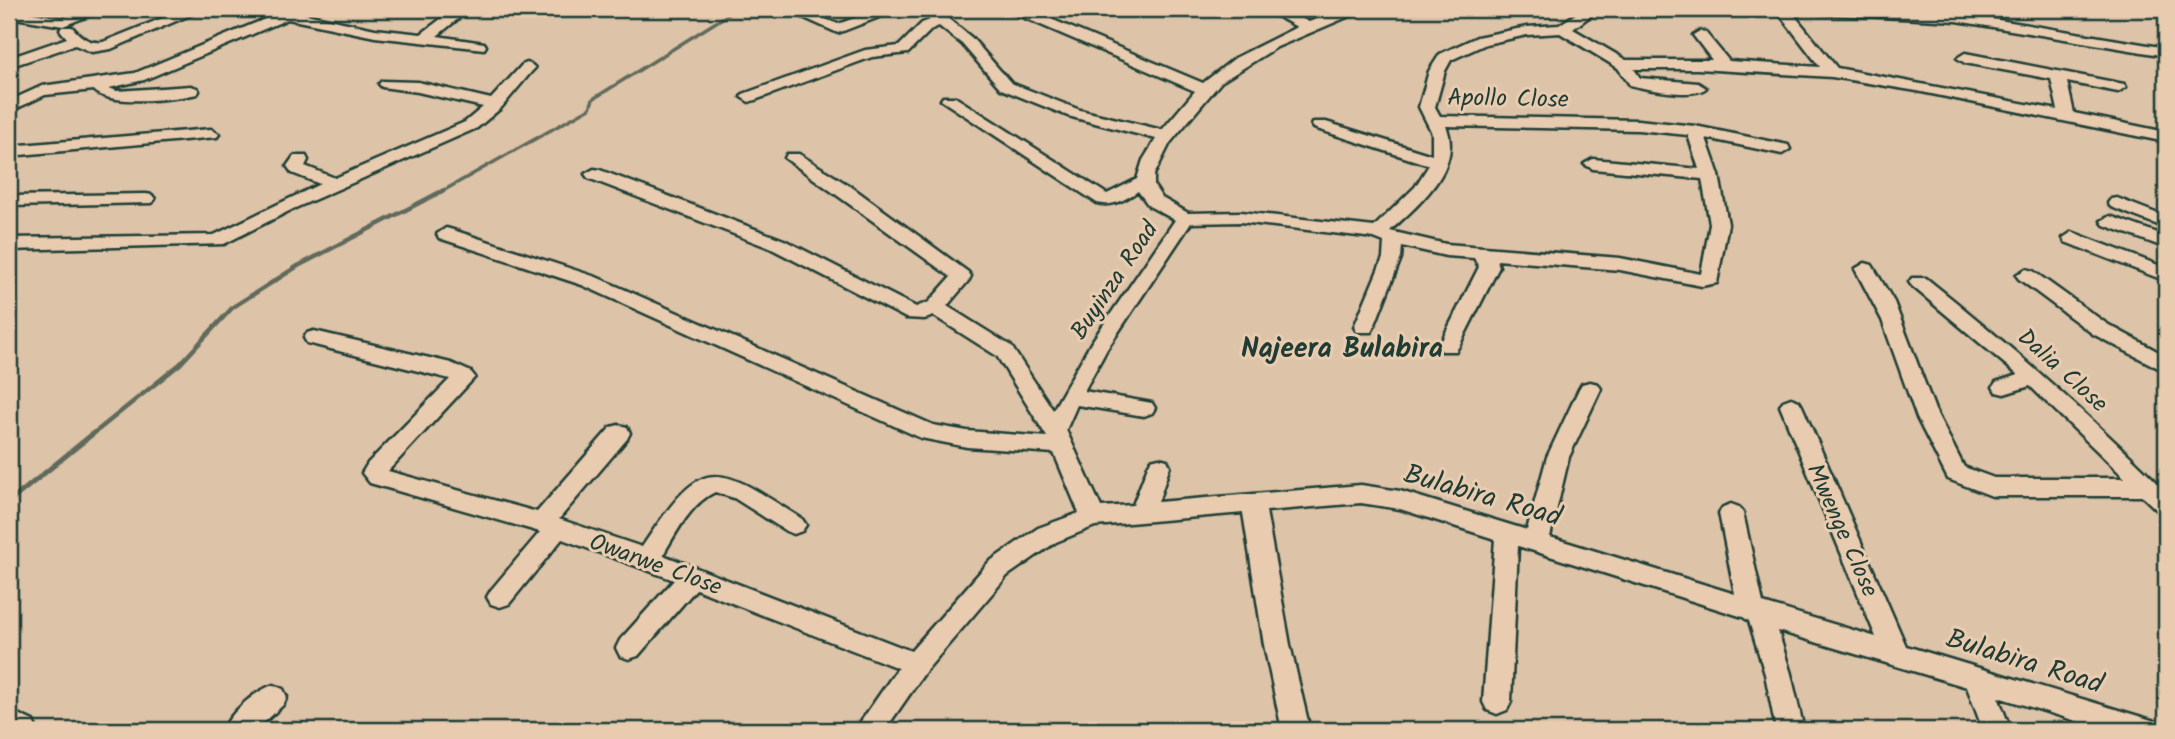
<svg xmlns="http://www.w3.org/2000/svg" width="2175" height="739" viewBox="0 0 2175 739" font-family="Kalam,sans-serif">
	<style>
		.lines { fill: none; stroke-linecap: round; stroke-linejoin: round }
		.stream-far2 { stroke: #606b5c; stroke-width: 3.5 }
		.stream-far1 { stroke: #606b5c; stroke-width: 4.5 }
		.stream { stroke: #606b5c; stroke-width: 5 }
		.minor-casing { stroke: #1f3d34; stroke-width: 5 }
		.minor { fill: #e9ccb0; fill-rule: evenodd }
		.labels { text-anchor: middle; stroke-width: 6; stroke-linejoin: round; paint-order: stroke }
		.street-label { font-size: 24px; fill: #1f3d34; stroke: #e9ccb0 }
		.quarter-label { font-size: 28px; font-weight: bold; fill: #1f3d34; stroke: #e9ccb0 }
		.near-street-label { font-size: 28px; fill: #1f3d34; stroke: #e9ccb0 }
	</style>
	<rect width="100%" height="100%" fill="#ddc3a8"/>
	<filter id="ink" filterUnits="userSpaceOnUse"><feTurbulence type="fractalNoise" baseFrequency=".0143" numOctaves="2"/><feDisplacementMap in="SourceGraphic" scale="14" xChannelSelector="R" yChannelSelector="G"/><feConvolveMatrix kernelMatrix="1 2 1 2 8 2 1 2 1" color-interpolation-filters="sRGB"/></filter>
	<g filter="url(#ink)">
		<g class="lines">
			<polyline class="stream-far2" points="441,192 590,108 593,99 737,9"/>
			<polyline class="stream-far1" points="93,434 180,364 233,307 298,266 444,190"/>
			<polyline class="stream" points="9,502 95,432"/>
			<g class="minor-casing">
				<g id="minor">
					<polygon points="9,9 62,18 86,9 106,9 63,26 9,17"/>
					<path d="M185,9H204L111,49L92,52L75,45L9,67V58L67,38L60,30L62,27H72C81,37 89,44 103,42Z"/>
					<path d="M454,9H470L437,36L484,43L486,46L484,49L375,37L288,19L144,80L109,88L117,91L191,86L197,88L199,91L197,94C176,99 108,107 94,90L45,95L9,112V101L42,86L135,73L287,10L375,29L421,34Z"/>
					<polygon points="880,9 900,9 838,33 800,16 807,12 838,24"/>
					<path d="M918,9H934L946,17L972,38L1011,83L1080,110L1162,130L1195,91L1013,13L1012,9H1027L1203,83L1235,58L1297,27L1264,9H1282L1309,22L1342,9H1361L1359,12L1277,47L1221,82L1170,143L1154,175V186L1162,198L1188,213L1241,212L1374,227L1415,187L1429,165L1314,128L1312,125L1314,122H1326L1432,155V133L1419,107L1429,71L1440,54L1477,37L1527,27L1559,25L1583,9H1599L1573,29L1626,60H1712L1693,35L1700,31L1705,32L1729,61L1820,67L1781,16L1788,9H1881L1957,13L2166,48V56L1957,21L1804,13L1795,16L1837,68L2058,110L2051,79L1965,63L1957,58L1965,53L2124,84L2126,87L2118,92L2067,82L2074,113L2166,132V142L1917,91L1832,77L1698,69H1634L1640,78L1698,83L1706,88C1694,99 1645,89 1630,85L1618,68L1560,33L1527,35L1486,44L1451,60L1445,71L1435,107L1440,116L1638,120L1695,126L1788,145L1790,149L1782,154L1706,138L1719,175L1728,224L1717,283L1702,286L1620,270L1497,260L1499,267L1459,346L1456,351H1442L1439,346L1479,267L1474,258L1446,256L1402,246L1401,258L1374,327L1371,332H1357L1354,327L1383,258L1384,242L1374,238L1241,222L1191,223L1107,349L1084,391L1152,403L1155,408L1152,413L1144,416L1077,405L1066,430L1101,507L1133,505L1148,466L1151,460L1159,458L1167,460L1170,466L1158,502L1361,485L1400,491L1527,530L1547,457L1579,389L1582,384L1590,382L1598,384L1601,389L1569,457L1550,537L1735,594L1719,513L1723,507L1731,504L1739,507L1743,513L1763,603L1876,637L1780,406L1783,401L1791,398L1799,401L1802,406L1906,646L2145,718L2155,721L2159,730H2106L1998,697L2011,730H1983L1967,687L1778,631L1791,674L1804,730H1776L1765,674L1749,621L1743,617L1518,546L1511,702L1507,710L1497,714L1487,710L1483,702L1495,539L1400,509L1361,503L1266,511L1290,645L1310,730H1282L1264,645L1243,513L1095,526L1056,542L1007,576L925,672L885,730H855L898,668L696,589L638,656L629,659L620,656L616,648L620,640L674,580L562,539L509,604L500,607L491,604L487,597L491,590L540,532L370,483L362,473L368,463L450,379L307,343L304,338L307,333L314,331L451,363L471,372L475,377L388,471L537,512L611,427L619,425L627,427L630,433L627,439L559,519L642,547C704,454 712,461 802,519L806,525L802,531L794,534L786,531L734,498L715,492C691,503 676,533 663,555L911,651L989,562L1038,528L1079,513L1054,453L967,447L921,438L582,285L439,238L437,234L446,228L453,230L596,277L933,425L967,431L1047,437L997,356L934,316L924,319L906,318L770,248L588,178L585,174L594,169L600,170L784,240L916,307L929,302L951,277L785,158L787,154H799L853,188L968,272L971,276L969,280L947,306L1011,346L1053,410L1091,343L1175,220L1149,206L1138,191C1125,200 1113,207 1097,203L941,100L943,97H955L1107,194L1137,179L1143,160L1156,139L1068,116L1001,89L962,44L939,26L932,29L908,53L872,57L755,100L749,102L741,97L743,94L865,50L899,46L922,23L930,20ZM1446,126L1638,130L1688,135L1699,169L1593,159L1584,164L1593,169L1702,179L1710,224L1701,274L1620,258L1446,244L1390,231C1417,206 1464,168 1446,126Z"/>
					<polygon points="527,63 532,65 535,68 532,71 501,108 477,128 293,209 224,244 9,250 9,238 214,235 320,184 292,173 287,166 294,156 306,156 308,160 305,166 335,178 465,122 483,107 418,92 382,87 379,84 382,81 418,82 491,99 522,65"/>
					<polygon points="211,129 219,134 217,137 9,156 9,146"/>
					<polygon points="146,194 152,195 155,199 152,203 9,206 9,196"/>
					<polygon points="2117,198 2166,217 2166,228 2111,207 2108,203 2111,199"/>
					<polygon points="2110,216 2166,236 2166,248 2104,225 2101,221"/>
					<polygon points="2072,232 2166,268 2166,281 2065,242 2063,238"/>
					<path d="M1865,263L1872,265L1894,302L1935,410L1964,467L1994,478H2125L2030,386L2004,394L1996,392L1993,387L1996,382L2018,375L1912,286L1909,282L1912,278H1926C2010,345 2089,415 2166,491V514L2158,511L2142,496H1992L1948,479L1917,418L1882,320L1855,269Z"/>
					<polygon points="2026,269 2033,271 2107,324 2166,356 2166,372 2093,334 2019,279 2016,275"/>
					<path d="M273,685L283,689L287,697L283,705L256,730H223C230,713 255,691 273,685Z"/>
					<polygon points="9,710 33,721 37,730 9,730"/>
				</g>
			</g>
			<use href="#minor" class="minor"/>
		</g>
	</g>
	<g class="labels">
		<g class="street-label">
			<text transform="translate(1508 98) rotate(1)" y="8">Apollo Close</text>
			<text transform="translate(1114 280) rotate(-56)" y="8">Buyinza Road</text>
			<text transform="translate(2063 370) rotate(42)" y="8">Dalia Close</text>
			<text transform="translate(1843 530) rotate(66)" y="8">Mwenge Close</text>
			<text transform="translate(656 564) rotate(20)" y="8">Owarwe Close</text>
		</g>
		<g class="quarter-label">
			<text x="1342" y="357">Najeera Bulabira</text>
		</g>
		<g class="near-street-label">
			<text transform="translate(1483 494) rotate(16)" y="10">Bulabira Road</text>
			<text transform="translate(2025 660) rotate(17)" y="10">Bulabira Road</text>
		</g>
	</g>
	<rect width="2175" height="739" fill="none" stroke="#e9ccb0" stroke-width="35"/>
	<rect x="18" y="18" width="2140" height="704" fill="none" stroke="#1f3d34" stroke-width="2.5" filter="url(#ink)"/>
</svg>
